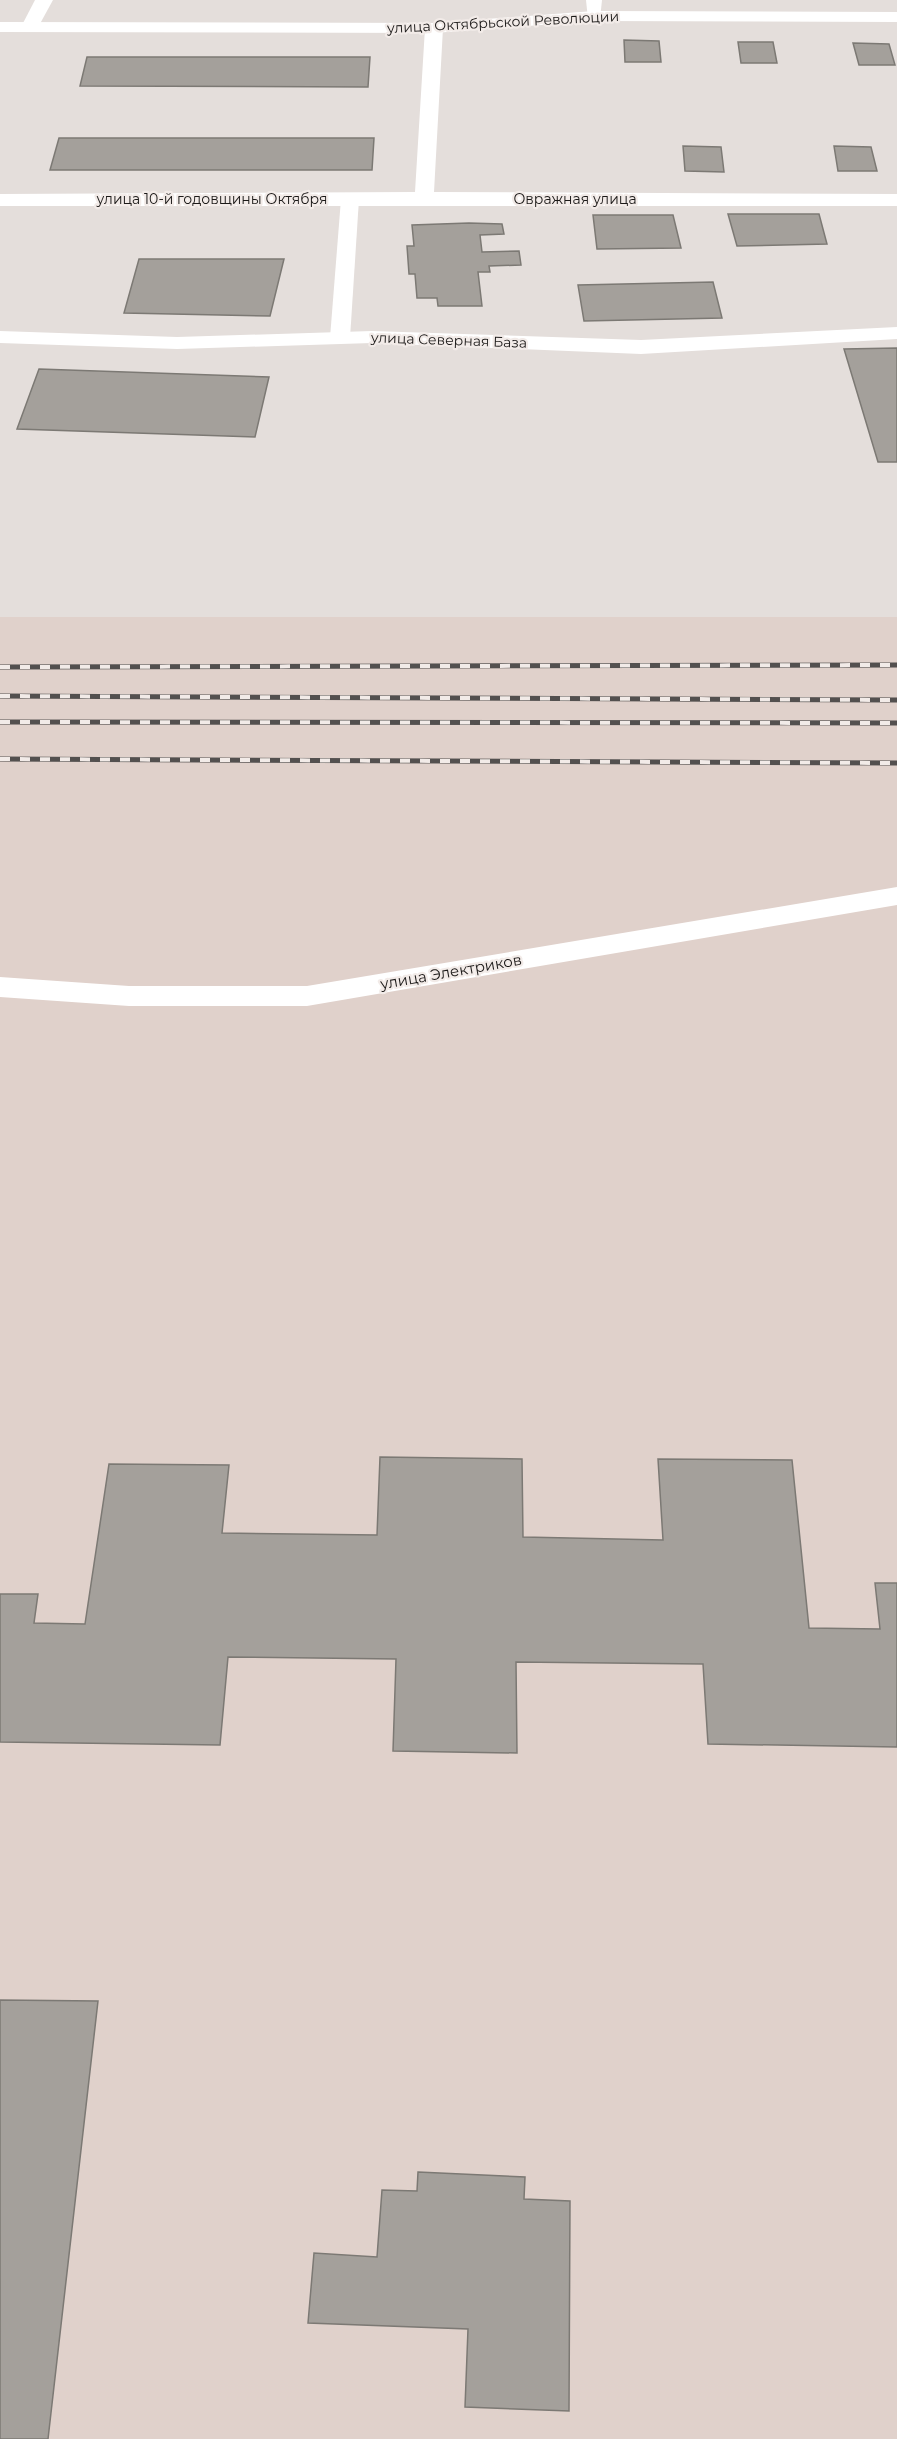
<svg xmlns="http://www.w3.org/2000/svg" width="897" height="2439" viewBox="0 0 897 2439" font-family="Montserrat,sans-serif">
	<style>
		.built { fill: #e0d1cb }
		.building { fill: #a4a09b; stroke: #7c7974; stroke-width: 1.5 }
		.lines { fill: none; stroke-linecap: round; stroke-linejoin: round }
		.service { fill: #fff; fill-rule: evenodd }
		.minor { fill: #fff; fill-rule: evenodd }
		.tertiary { fill: #fff; fill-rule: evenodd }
		.rail-casing { stroke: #53504f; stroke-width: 5 }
		.rail { stroke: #f2ebe8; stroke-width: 4; stroke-dasharray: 10; stroke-linecap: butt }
		.labels { text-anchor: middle; stroke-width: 4.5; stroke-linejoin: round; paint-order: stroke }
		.far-street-label { font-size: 14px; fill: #1b1918; stroke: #f2ebe8 }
		.street-label { font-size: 15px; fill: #1b1918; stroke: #f2ebe8 }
	</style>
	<rect width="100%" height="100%" fill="#e4dedb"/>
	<rect class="built" x="0" y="617" width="897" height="1822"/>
	<g class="building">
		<polygon points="624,40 659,41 661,62 625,62"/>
		<polygon points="738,42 773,42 777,63 741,63"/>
		<polygon points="853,43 889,44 895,65 859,65"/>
		<polygon points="87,57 370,57 368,87 80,86"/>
		<polygon points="59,138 374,138 372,170 50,170"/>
		<polygon points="683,146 721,147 724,172 685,171"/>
		<polygon points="834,146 871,147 877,171 838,171"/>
		<polygon points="728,214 819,214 827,244 737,246"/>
		<polygon points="593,215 673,215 681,248 597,249"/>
		<polygon points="469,223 502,224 504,234 480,235 482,252 519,251 521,265 489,266 490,272 478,272 482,306 438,306 437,298 417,298 415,274 409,274 407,246 414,246 412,225"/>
		<polygon points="139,259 284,259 270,316 124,313"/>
		<polygon points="713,282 722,318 584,321 578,285"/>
		<polygon points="897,348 897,462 878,462 844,349"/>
		<polygon points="39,369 269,377 255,437 17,429"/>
		<polygon points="380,1457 522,1459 523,1537 663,1540 658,1459 792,1460 809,1628 880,1629 875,1583 897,1583 897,1747 708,1744 703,1664 516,1662 517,1753 393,1751 396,1659 228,1657 220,1745 0,1742 0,1594 38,1594 34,1623 85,1624 109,1464 229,1465 222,1533 377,1535"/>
		<polygon points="0,2000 98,2001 48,2439 0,2439"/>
		<polygon points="418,2172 525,2177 524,2199 570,2201 569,2411 465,2407 468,2329 308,2323 314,2253 377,2257 382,2190 417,2191"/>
	</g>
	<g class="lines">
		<g class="service">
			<polygon points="586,0 602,0 600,19 588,19"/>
			<polygon points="350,194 359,199 350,338 340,344 330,338 341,199"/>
		</g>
		<g class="minor">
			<polygon points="35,0 53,0 36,31 24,31 21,27"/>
			<polygon points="434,23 443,28 434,192 897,194 897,206 0,206 0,194 415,192 425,28"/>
			<polygon points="897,327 897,339 641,354 372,343 177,349 0,343 0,331 177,337 372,331 641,340"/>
			<polygon points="897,887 897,905 307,1006 129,1006 0,997 0,977 129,986 307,986"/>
		</g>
		<polygon class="tertiary" points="594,11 897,12 897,22 594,21 434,33 0,32 0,22 434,23"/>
		<g class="rail-casing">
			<g id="rail">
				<polyline points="0,667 897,665"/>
				<polyline points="0,696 897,700"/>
				<polyline points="0,722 897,723"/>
				<polyline points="0,759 897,763"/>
			</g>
		</g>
		<use href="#rail" class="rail"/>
	</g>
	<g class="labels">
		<g class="far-street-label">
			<text transform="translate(503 22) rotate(-3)" y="5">улица Октябрьской Революции</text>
			<text x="212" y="204">улица 10-й годовщины Октября</text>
			<text x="575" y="204">Овражная улица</text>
			<text transform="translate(449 340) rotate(2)" y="5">улица Северная База</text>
		</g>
		<g class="street-label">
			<text transform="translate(451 972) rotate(-10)" y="5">улица Электриков</text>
		</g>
	</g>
</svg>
